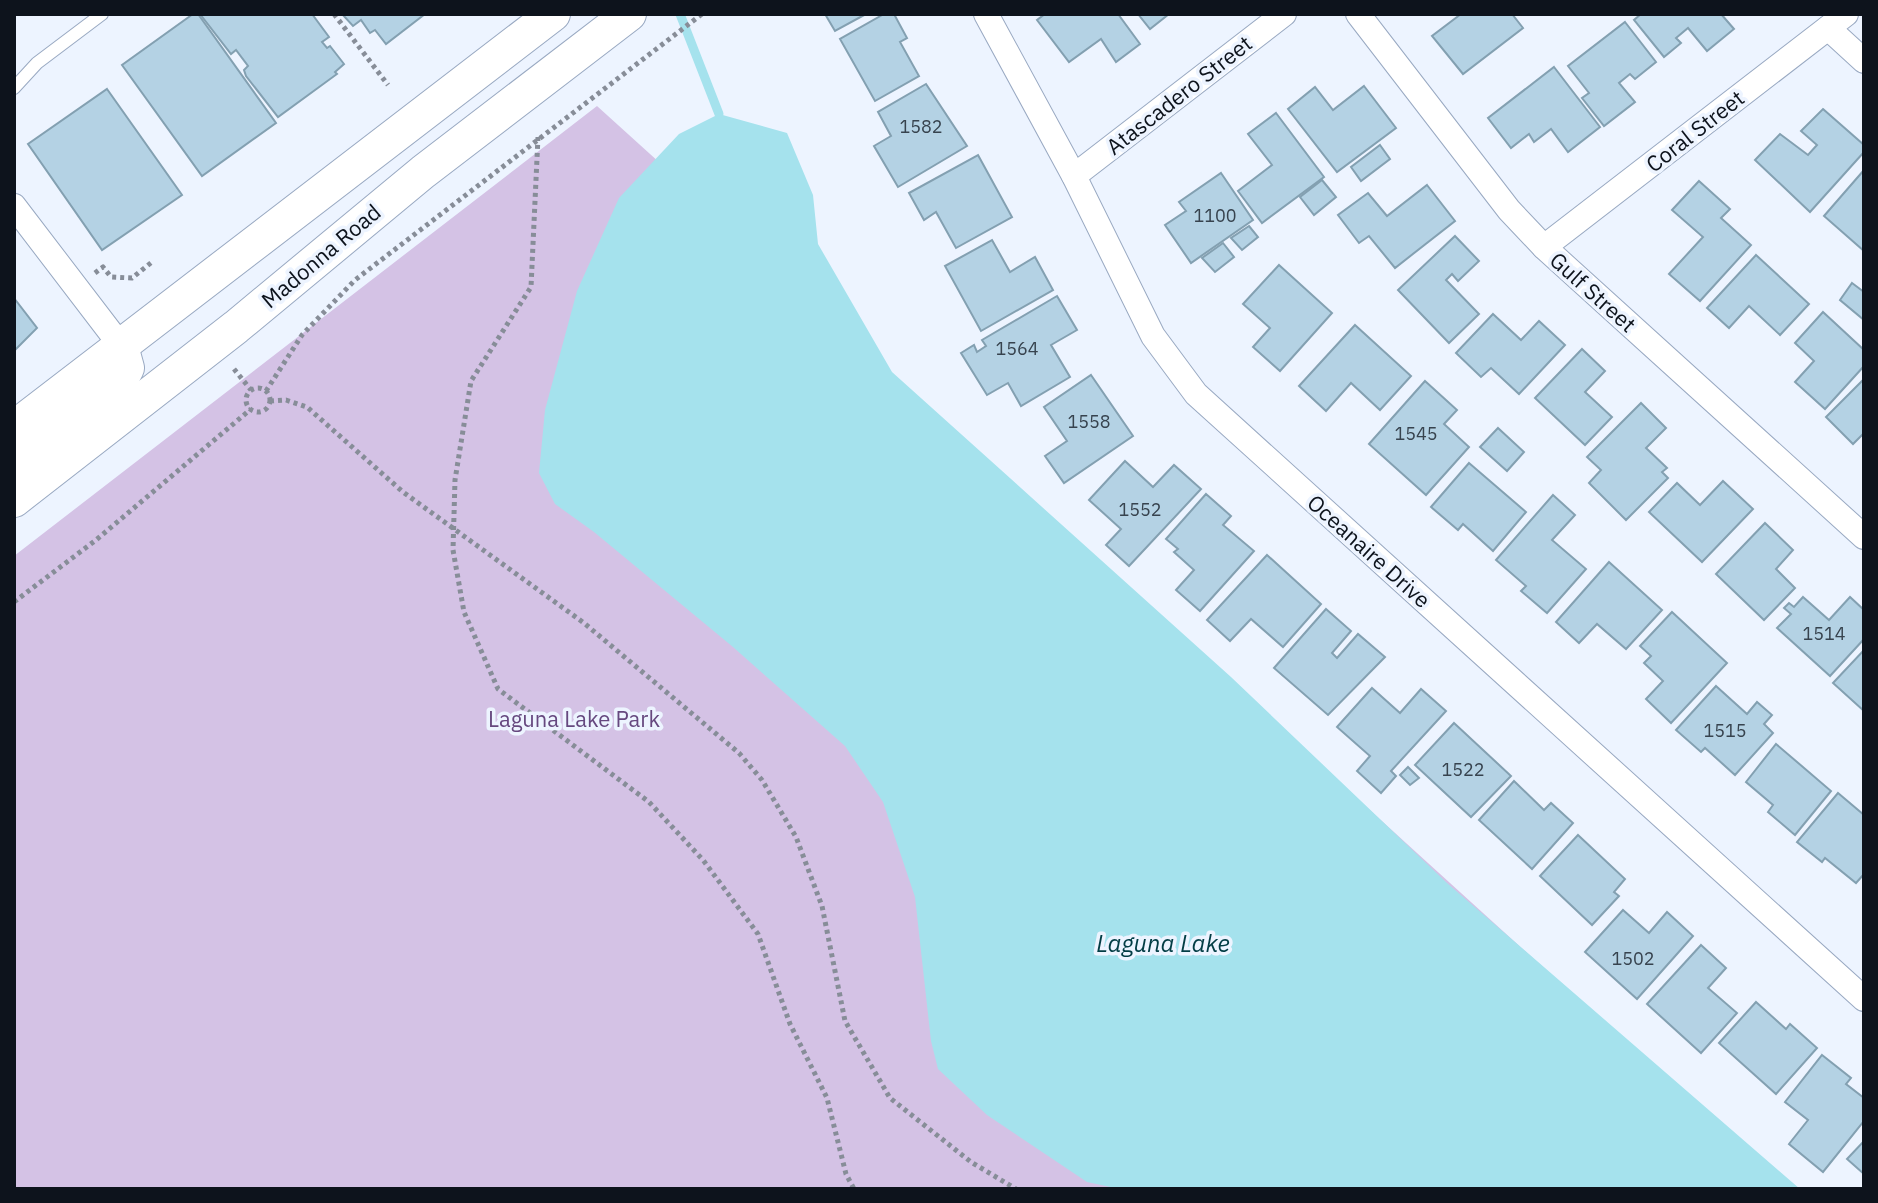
<svg xmlns="http://www.w3.org/2000/svg" width="1878" height="1203" viewBox="0 0 1878 1203" font-family="'IBM Plex Sans',sans-serif">
	<style>
		.green { fill: #d4c2e5 }
		.water { fill: #a5e2ed }
		.lines { fill: none; stroke-linecap: round; stroke-linejoin: round }
		.stream { stroke: #a5e2ed; stroke-width: 9 }
		.building { fill: #b4d2e4; stroke: #83a0b1; stroke-width: 2 }
		.service-casing { stroke: #99a9c2; stroke-width: 14 }
		.minor-casing { stroke: #99a9c2; stroke-width: 26 }
		.secondary-casing { stroke: #99a9c2; stroke-width: 36 }
		.path { stroke: #878d98; stroke-width: 5; stroke-dasharray: 4 4; stroke-linecap: butt }
		.service { stroke: #fff; stroke-width: 12 }
		.minor { stroke: #fff; stroke-width: 24 }
		.secondary { stroke: #fff; stroke-width: 34 }
		.labels { text-anchor: middle; stroke-width: 7; stroke-linejoin: round; paint-order: stroke }
		.number-label { font-size: 18px; fill: #37434e }
		.street-label { font-size: 22px; fill: #0d131c; stroke: #edf4ff }
		.park-label { font-size: 22px; fill: #66487f; stroke: #edf4ff }
		.water-label { font-size: 24px; font-style: italic; fill: #023d45; stroke: #edf4ff }
	</style>
	<rect width="100%" height="100%" fill="#edf4ff"/>
	<path class="green" d="M597,106C996,466 1389,832 1790,1189H14V556Z"/>
	<polygon class="water" points="719,114 787,133 813,195 818,244 892,372 1231,677 1447,883 1800,1189 1120,1189 1087,1182 987,1115 938,1069 931,1041 915,897 883,802 845,746 733,647 594,532 555,504 539,473 545,410 577,291 619,198 679,134"/>
	<g class="lines">
		<polyline class="stream" points="680,14 719,114"/>
	</g>
	<g class="building">
		<polygon points="193,14 198,14 276,123 202,176 122,65"/>
		<polygon points="200,14 312,14 329,37 322,42 327,48 330,46 344,64 335,72 337,74 278,117 246,76 244,70 248,66 236,50 231,54"/>
		<polygon points="342,14 425,14 386,44 375,30 370,33 361,20 353,26"/>
		<polygon points="825,14 866,14 835,31"/>
		<polygon points="884,14 894,14 907,38 900,42 919,76 875,101 840,39"/>
		<polygon points="1045,14 1118,14 1140,44 1116,62 1101,39 1069,62 1037,20"/>
		<polygon points="1138,14 1169,14 1150,29"/>
		<polygon points="1461,14 1512,14 1523,28 1463,74 1432,36"/>
		<polygon points="1721,14 1734,29 1707,51 1688,28 1676,38 1681,43 1664,57 1634,20 1641,14"/>
		<polygon points="1625,22 1656,62 1635,79 1630,74 1619,83 1635,102 1604,126 1582,98 1589,93 1568,66"/>
		<polygon points="1554,67 1600,127 1568,152 1551,129 1534,142 1529,134 1511,148 1488,118"/>
		<polygon points="926,84 967,146 898,187 874,146 891,136 878,112"/>
		<polygon points="1364,86 1396,128 1337,172 1288,109 1315,87 1333,110"/>
		<polygon points="107,89 182,195 102,250 28,144"/>
		<polygon points="1823,109 1864,145 1864,152 1810,212 1755,160 1780,134 1808,155 1817,145 1801,131"/>
		<polygon points="1276,113 1324,177 1262,223 1238,191 1272,165 1248,134"/>
		<polygon points="1380,145 1390,159 1361,181 1351,167"/>
		<polygon points="978,155 1012,217 956,248 936,212 924,220 909,193"/>
		<polygon points="1864,170 1864,251 1824,216"/>
		<polygon points="1221,173 1253,220 1191,263 1165,225 1186,211 1179,202"/>
		<polygon points="1322,180 1336,197 1314,215 1300,197"/>
		<polygon points="1699,181 1730,209 1721,218 1751,245 1700,301 1669,274 1703,237 1672,210"/>
		<polygon points="1427,185 1455,221 1395,268 1369,236 1359,243 1338,215 1368,193 1387,216"/>
		<polygon points="1249,226 1258,237 1242,250 1231,238"/>
		<polygon points="1455,236 1479,261 1458,281 1452,274 1446,280 1479,314 1449,343 1398,290"/>
		<polygon points="992,240 1010,272 1035,257 1053,290 981,331 945,266"/>
		<polygon points="1223,243 1234,257 1215,272 1202,258"/>
		<polygon points="1756,255 1809,304 1780,335 1749,306 1729,328 1707,308"/>
		<polygon points="1279,265 1332,313 1280,371 1253,347 1270,328 1243,304"/>
		<polygon points="1852,283 1864,292 1864,320 1840,300"/>
		<polygon points="1057,296 1077,330 1051,345 1070,377 1021,406 1008,383 987,395 961,353 974,345 977,352 986,346 982,340"/>
		<polygon points="14,298 37,328 14,351"/>
		<polygon points="1823,312 1864,350 1864,366 1825,409 1795,382 1814,361 1795,343"/>
		<polygon points="1493,314 1521,340 1539,321 1565,345 1519,394 1491,368 1481,377 1456,353"/>
		<polygon points="1355,325 1411,376 1380,410 1351,383 1326,411 1299,386"/>
		<polygon points="1582,349 1605,371 1585,392 1612,417 1585,445 1535,398"/>
		<polygon points="1091,375 1133,436 1064,483 1045,456 1067,441 1044,407"/>
		<polygon points="1864,379 1864,433 1853,444 1826,417"/>
		<polygon points="1425,381 1457,410 1444,424 1469,447 1426,495 1369,444"/>
		<polygon points="1641,403 1666,428 1646,448 1667,468 1662,472 1668,478 1626,520 1589,483 1601,470 1587,457"/>
		<polygon points="1498,428 1524,452 1507,471 1480,447"/>
		<polygon points="1125,461 1153,487 1174,465 1201,489 1129,566 1106,545 1121,529 1089,500"/>
		<polygon points="1469,463 1526,512 1493,551 1463,524 1458,530 1431,507"/>
		<polygon points="1723,481 1753,509 1702,562 1649,512 1677,483 1700,505"/>
		<polygon points="1206,494 1231,516 1223,525 1254,551 1200,611 1176,590 1194,570 1174,552 1178,549 1166,539"/>
		<polygon points="1553,495 1575,515 1552,540 1586,569 1547,613 1521,591 1526,586 1496,560"/>
		<polygon points="1765,523 1793,550 1776,569 1795,588 1764,620 1716,574"/>
		<polygon points="1267,555 1321,604 1283,647 1251,619 1230,641 1207,620"/>
		<polygon points="1609,562 1662,610 1626,649 1597,624 1579,643 1556,622"/>
		<polygon points="1803,597 1829,620 1850,597 1864,610 1864,639 1830,676 1777,628 1791,614 1784,608 1789,603 1794,607"/>
		<polygon points="1326,609 1351,631 1332,653 1337,658 1358,634 1385,657 1328,715 1274,668"/>
		<polygon points="1672,612 1727,663 1671,723 1646,699 1663,681 1644,663 1651,656 1640,646"/>
		<polygon points="1864,650 1864,711 1833,683"/>
		<polygon points="1716,686 1747,714 1757,702 1772,715 1764,724 1773,733 1735,775 1705,748 1701,752 1676,730"/>
		<polygon points="1372,688 1400,713 1421,689 1446,711 1391,771 1396,776 1381,793 1357,771 1370,756 1337,727"/>
		<polygon points="1454,723 1511,776 1471,817 1415,765"/>
		<polygon points="1776,744 1831,791 1795,835 1768,812 1773,805 1746,782"/>
		<polygon points="1408,767 1419,778 1410,785 1400,775"/>
		<polygon points="1514,781 1544,810 1551,803 1573,823 1532,869 1479,820"/>
		<polygon points="1838,793 1864,815 1864,874 1856,883 1825,858 1822,862 1797,842"/>
		<polygon points="1578,835 1625,879 1614,892 1619,896 1592,925 1540,876"/>
		<polygon points="1623,910 1649,933 1667,912 1693,936 1637,999 1585,952"/>
		<polygon points="1701,945 1726,968 1708,988 1737,1013 1701,1053 1647,1004"/>
		<polygon points="1756,1002 1786,1029 1790,1024 1817,1048 1776,1094 1719,1043"/>
		<polygon points="1822,1055 1851,1078 1846,1084 1864,1098 1864,1121 1823,1172 1789,1144 1808,1120 1785,1102"/>
		<polygon points="1864,1141 1864,1174 1847,1159"/>
	</g>
	<g class="lines">
		<g class="service-casing">
			<polyline id="service" points="14,88 37,63 102,14"/>
		</g>
		<g class="minor-casing">
			<g id="minor">
				<polyline points="986,14 1074,176 1153,336 1196,394 1864,999"/>
				<polyline points="1358,14 1509,210 1544,247 1864,537"/>
				<polyline points="1828,28 1864,61"/>
				<polyline points="1074,176 1284,14"/>
				<polyline points="14,206 121,346"/>
				<polyline points="1544,247 1846,14"/>
			</g>
		</g>
		<g class="secondary-casing">
			<g id="secondary">
				<polyline points="14,428 553,14"/>
				<polyline points="14,463 118,385 127,368 121,346"/>
				<polyline points="14,500 236,327 423,172 629,14"/>
			</g>
		</g>
		<g class="path">
			<polyline points="334,14 388,85"/>
			<polyline points="538,137 531,287 471,381 455,480 453,550 464,612 498,689 649,802 703,860 758,934 790,1024 827,1098 846,1174 854,1189"/>
			<polyline points="95,273 103,267 111,277 132,278 152,262"/>
			<polyline points="234,369 251,390"/>
			<circle cx="258" cy="400" r="12"/>
			<polyline points="266,391 302,335 355,280 702,14"/>
			<polyline points="270,401 286,400 307,407 403,492 584,623 739,753 762,780 796,837 822,906 845,1021 890,1098 971,1162 1016,1189"/>
			<polyline points="14,602 96,540 251,409"/>
		</g>
		<use href="#service" class="service"/>
		<use href="#minor" class="minor"/>
		<use href="#secondary" class="secondary"/>
	</g>
	<g class="labels">
		<g class="number-label">
			<text x="921" y="133">1582</text>
			<text x="1215" y="222">1100</text>
			<text x="1017" y="355">1564</text>
			<text x="1089" y="428">1558</text>
			<text x="1416" y="440">1545</text>
			<text x="1140" y="516">1552</text>
			<text x="1824" y="640">1514</text>
			<text x="1725" y="737">1515</text>
			<text x="1463" y="776">1522</text>
			<text x="1633" y="965">1502</text>
		</g>
		<g class="street-label">
			<text transform="translate(1179 95) rotate(-38)" y="8">Atascadero Street</text>
			<text transform="translate(1695 131) rotate(-38)" y="8">Coral Street</text>
			<text transform="translate(321 256) rotate(-40)" y="8">Madonna Road</text>
			<text transform="translate(1593 292) rotate(42)" y="8">Gulf Street</text>
			<text transform="translate(1369 551) rotate(42)" y="8">Oceanaire Drive</text>
		</g>
		<g class="park-label">
			<text x="574" y="727">Laguna Lake Park</text>
		</g>
		<g class="water-label">
			<text x="1163" y="952">Laguna Lake</text>
		</g>
	</g>
	<rect width="1878" height="1203" fill="none" stroke="#0d131c" stroke-width="32"/>
</svg>
